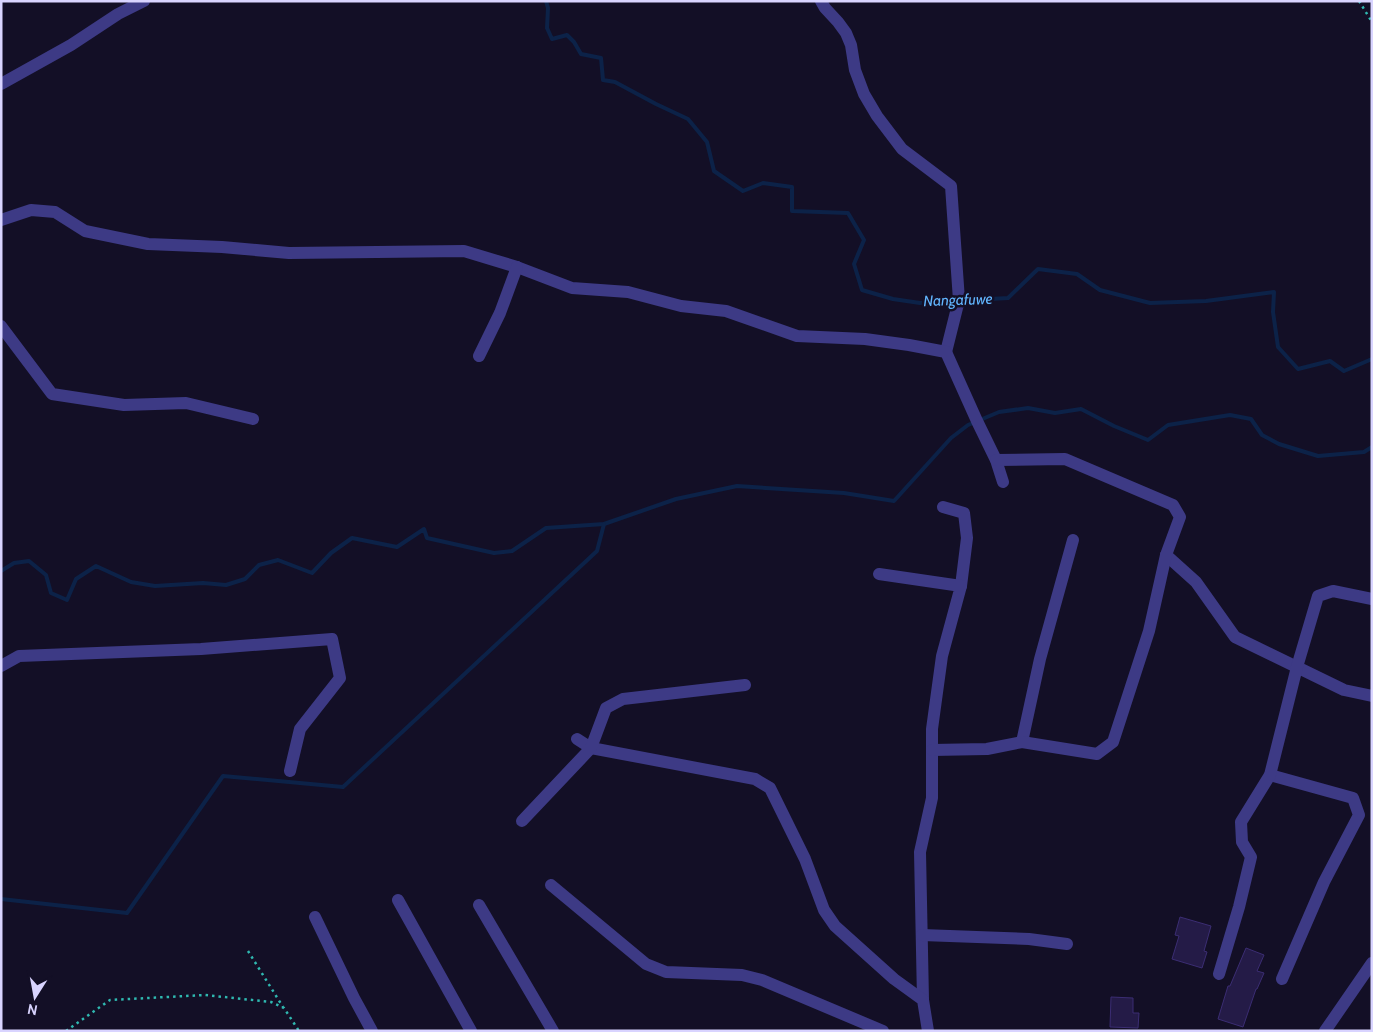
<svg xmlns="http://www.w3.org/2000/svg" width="1373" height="1032" viewBox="0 0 1373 1032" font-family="Cabin,sans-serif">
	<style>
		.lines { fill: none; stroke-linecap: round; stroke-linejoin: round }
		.stream { stroke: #0c2248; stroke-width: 4 }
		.building { fill: #241b47; stroke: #3b2d73 }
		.path { stroke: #2fb8b0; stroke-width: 2.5; stroke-dasharray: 2.5 4; stroke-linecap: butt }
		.minor { stroke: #3d3a85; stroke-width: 12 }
		.labels { text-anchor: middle; stroke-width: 5; stroke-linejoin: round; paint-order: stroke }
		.water-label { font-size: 15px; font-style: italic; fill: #62b6ff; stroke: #130f26 }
	</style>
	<rect width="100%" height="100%" fill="#130f26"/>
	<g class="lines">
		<g class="stream">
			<polyline points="546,1 548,8 547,28 552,39 567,35 574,42 581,54 601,58 603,80 615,82 656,104 688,119 707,142 714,171 743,191 763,183 792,187 792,211 848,213 864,240 854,264 862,290 893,299 920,303 1008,298 1038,269 1077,274 1100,290 1150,303 1206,301 1274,292 1273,312 1278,347 1298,369 1330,361 1344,371 1372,359"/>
			<polyline points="1,571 14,563 29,561 46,575 51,593 67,600 76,579 96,566 131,582 155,586 203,583 226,585 245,579 259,565 278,560 312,573 331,553 352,538 397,547 424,529 427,538 494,553 512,551 546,528 604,524 676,499 737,486 844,493 894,501 951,438 968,425 999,412 1028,408 1055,413 1081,409 1114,426 1148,440 1168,425 1230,415 1251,419 1262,435 1279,444 1318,456 1364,452 1372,447"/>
			<polyline points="1,899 127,913 223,776 343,787 597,551 604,524"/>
		</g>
	</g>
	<g class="building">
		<polygon points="1180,917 1211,926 1204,951 1207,952 1202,968 1172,959 1179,936 1175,935"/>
		<polygon points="1246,948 1264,955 1257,971 1264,973 1257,989 1256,989 1243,1027 1218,1019 1228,986 1230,986"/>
		<polygon points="1111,997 1133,998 1133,1013 1139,1013 1138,1028 1110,1027"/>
	</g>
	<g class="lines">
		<g class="path">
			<polyline points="1359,1 1372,22"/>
			<polyline points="248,951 283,1007"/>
			<polyline points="66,1031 110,1000 205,995 271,1002 284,1008 299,1031"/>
		</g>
		<g class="minor">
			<polyline points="821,1 825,8 838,22 846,33 851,45 855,70 864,94 877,116 902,149 951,186 959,300 946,352"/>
			<polyline points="1,84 71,45 118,14 144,1"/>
			<polyline points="1,220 31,210 55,212 85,231 148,244 222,247 289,253 464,251 517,267 572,288 628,292 681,306 726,311 797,336 865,339 909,345 946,352 977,421 996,460 1003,482"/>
			<polyline points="1,326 52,394 124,405 186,403 253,419"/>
			<polyline points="479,356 500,313 517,267"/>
			<polyline points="943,507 964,513 967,538 961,586"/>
			<polyline points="1166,555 1196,582 1235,637 1344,690 1372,696"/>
			<polyline points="879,574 961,586 942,656 932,729 932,798 920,852 923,1000"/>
			<polyline points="1,666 19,656 201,649 332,639 340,678 300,729 290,771"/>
			<polyline points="577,739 591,748 755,779 770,788 805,859 824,910 835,926 894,979 923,1000 928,1031"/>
			<polyline points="1022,742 1040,659 1073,540"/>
			<polyline points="932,750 987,749 1022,742 1097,754 1113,742 1149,631 1166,555 1180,517 1173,505 1065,459 996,460"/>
			<polyline points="1270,775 1353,798 1359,815 1324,882 1282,979"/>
			<polyline points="522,821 591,748 606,708 623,699 745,685"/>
			<polyline points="551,885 646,964 666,972 742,975 762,980 883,1031"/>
			<polyline points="398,900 471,1031"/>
			<polyline points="479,905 553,1031"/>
			<polyline points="315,917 354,998 372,1031"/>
			<polyline points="922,935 1029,939 1067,944"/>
			<polyline points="1219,974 1239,907 1251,857 1242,842 1241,822 1270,775 1297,667 1318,596 1333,591 1372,599"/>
			<polyline points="1325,1031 1372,963"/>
		</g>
	</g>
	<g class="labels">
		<g class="water-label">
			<text transform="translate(958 300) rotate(-2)" y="5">Nangafuwe</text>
		</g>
	</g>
	<rect width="1373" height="1032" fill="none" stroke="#d9d4ff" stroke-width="5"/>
	<g transform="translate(35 997) rotate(191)" stroke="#130f26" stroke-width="4" paint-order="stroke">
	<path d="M0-4L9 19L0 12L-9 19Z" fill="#d9d4ff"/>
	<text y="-8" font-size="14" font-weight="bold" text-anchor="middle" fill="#d9d4ff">N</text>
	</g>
</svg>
